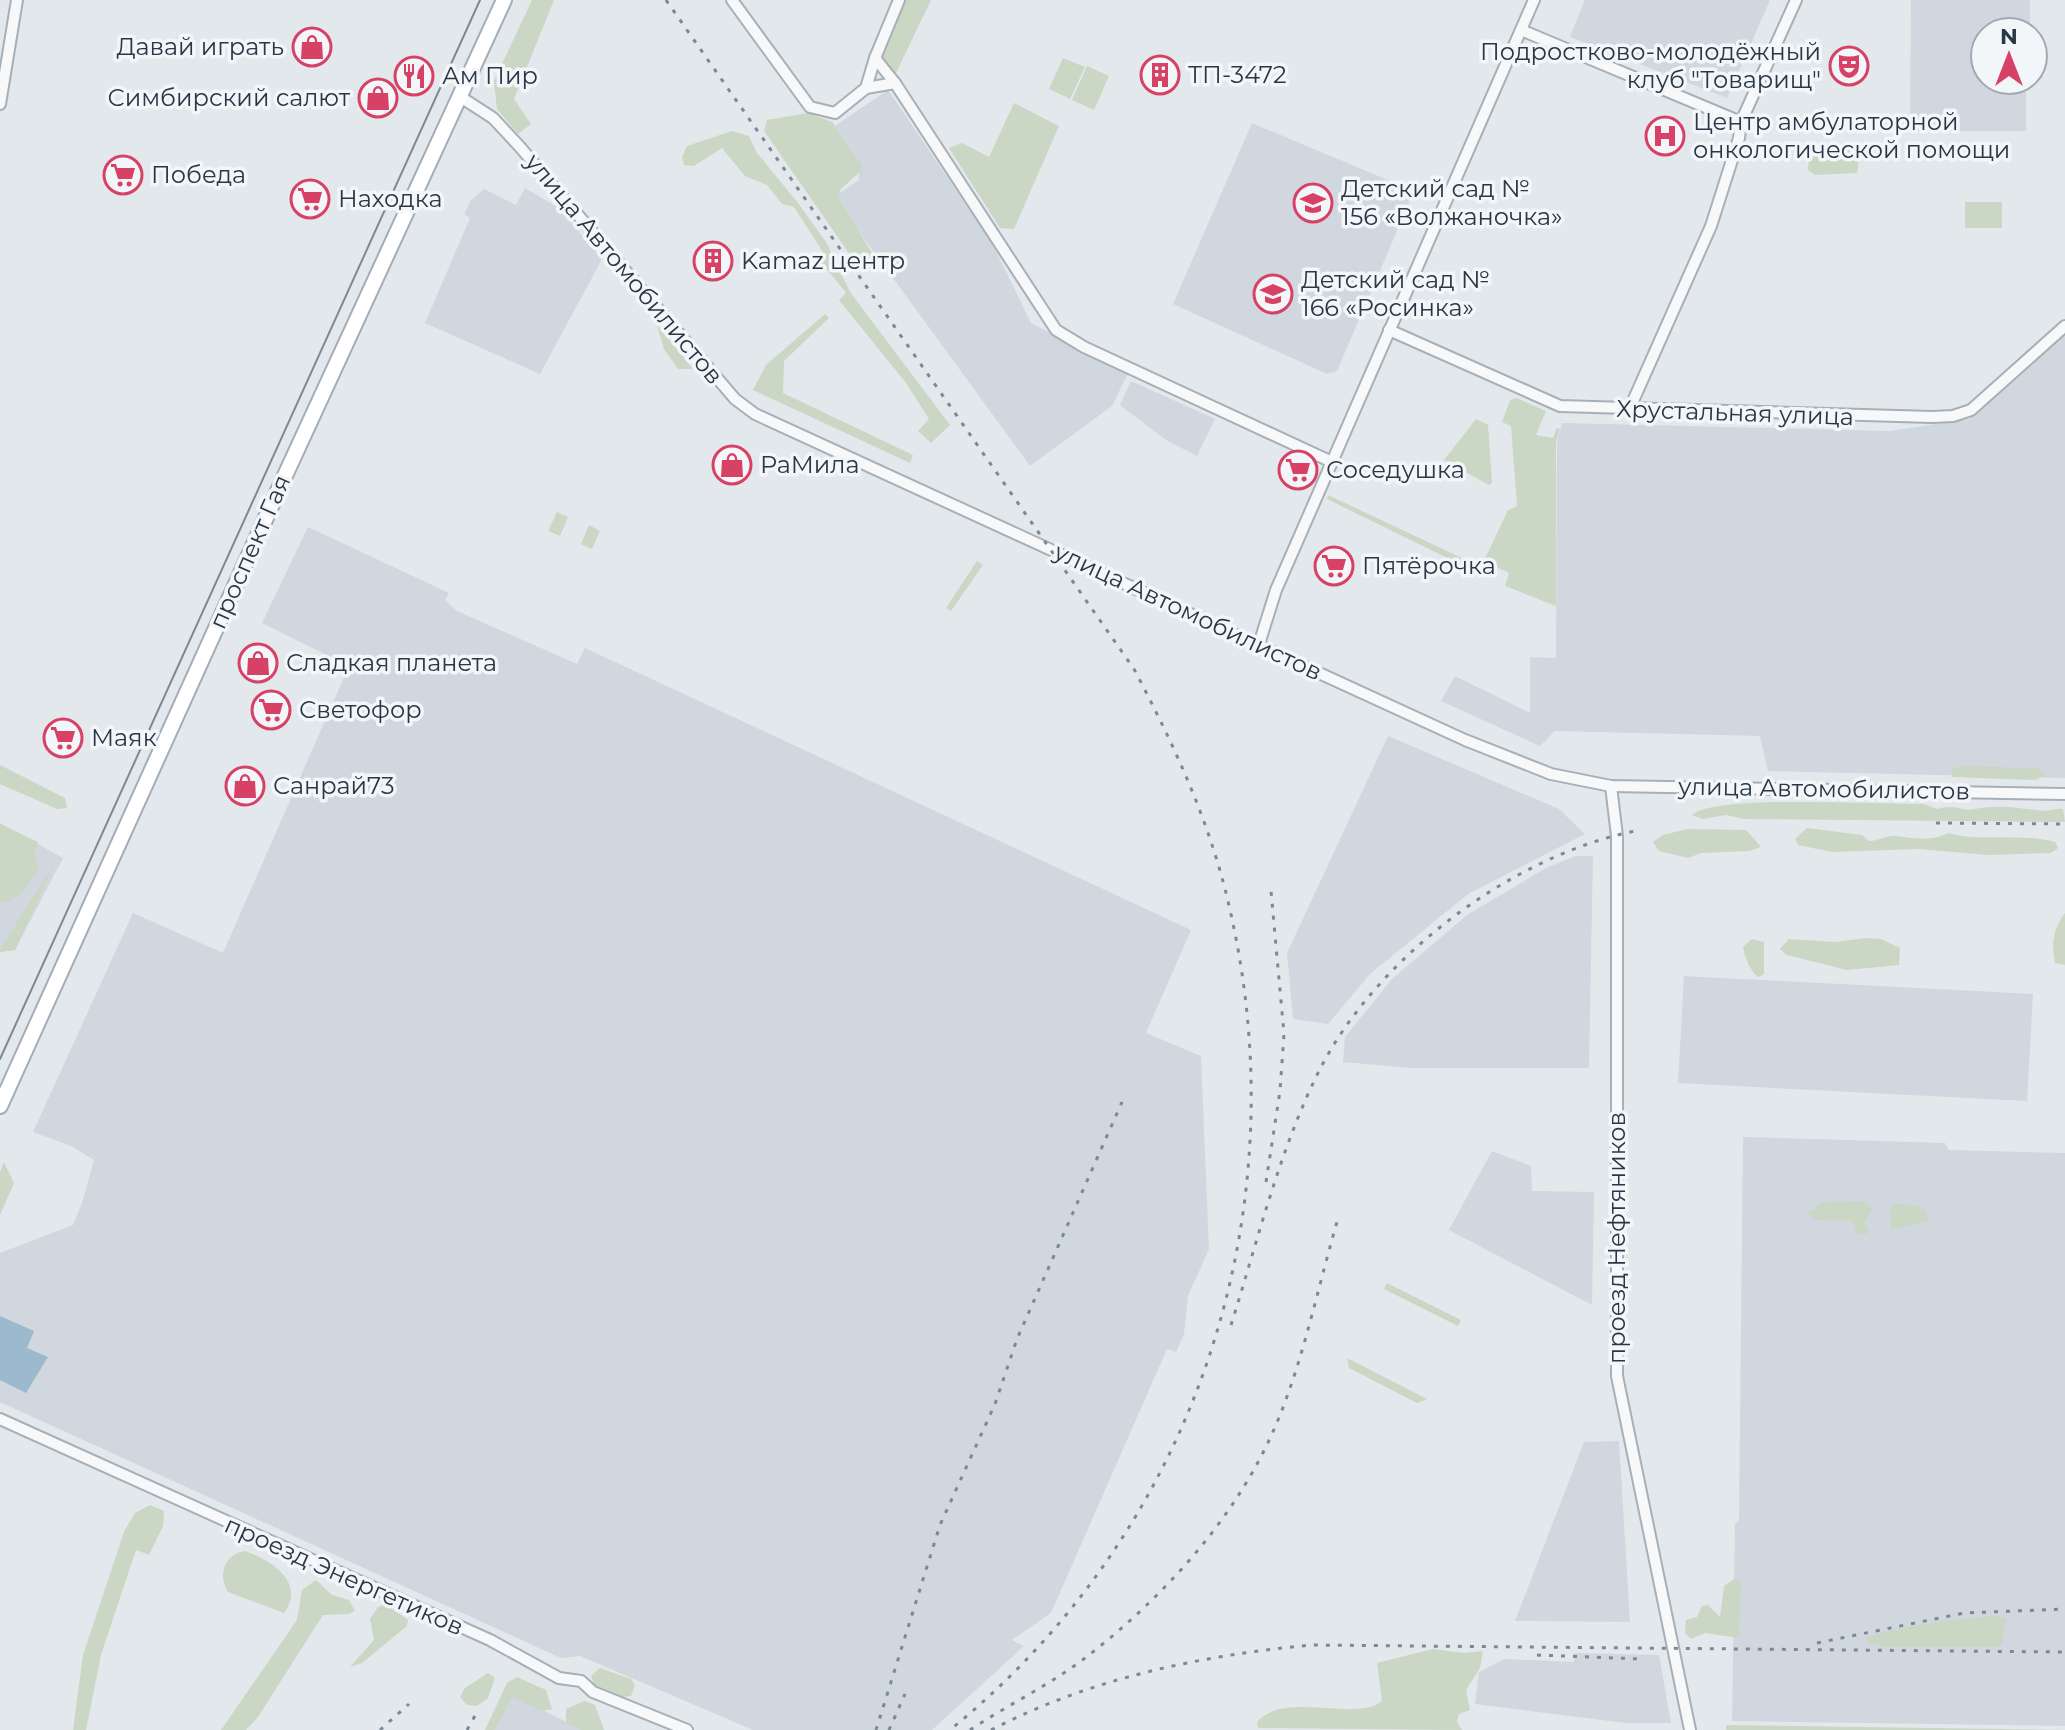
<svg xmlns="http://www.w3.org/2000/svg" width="2065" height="1730" viewBox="0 0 2065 1730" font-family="Montserrat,sans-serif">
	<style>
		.built { fill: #d1d7de }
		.green { fill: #cad7c4 }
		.water { fill: #9cb9ce }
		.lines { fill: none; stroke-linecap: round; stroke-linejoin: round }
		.minor-casing { stroke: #a7afb7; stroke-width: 14 }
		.major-casing { stroke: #a2adb9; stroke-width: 18 }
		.minor { stroke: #f7f8fa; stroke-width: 10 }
		.major { stroke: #fff; stroke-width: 14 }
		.tram { stroke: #7b8997; stroke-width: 2 }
		.rail { stroke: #7b8997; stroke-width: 3; stroke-dasharray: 4 8; stroke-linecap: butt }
		.labels { text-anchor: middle; stroke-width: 7; stroke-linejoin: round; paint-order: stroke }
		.poi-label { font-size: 24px; fill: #293746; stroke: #f3f6f9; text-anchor: start }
		.street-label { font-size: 24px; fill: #293746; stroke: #f3f6f9 }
	</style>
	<rect width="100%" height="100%" fill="#e3e8ec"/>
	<g class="built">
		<polygon points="1585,0 1770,0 1727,98 1570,37"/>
		<polygon points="1911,0 2030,0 2030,24 2026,24 2026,32 1985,32 1985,80 2026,80 2026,131 1910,131"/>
		<polygon points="888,90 992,243 1031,323 1128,373 1112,406 1030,466 834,197 859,180 859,160 835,126"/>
		<polygon points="1252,123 1414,191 1337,371 1327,374 1173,304"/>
		<polygon points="525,188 559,208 602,259 540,374 425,323 470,218 464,214 471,200 484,189 516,205"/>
		<polygon points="2065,333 2065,778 1768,771 1760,736 1555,731 1540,746 1441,701 1455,676 1530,713 1530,657 1556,658 1557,443 1562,423 1890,431 1969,419"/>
		<polygon points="1131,381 1215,419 1197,456 1166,440 1120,405"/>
		<polygon points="308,527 449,593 445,600 457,611 577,664 585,648 1191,930 1146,1033 1201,1056 1209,1249 1188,1296 1184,1334 1176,1352 1167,1349 1051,1613 1012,1640 1024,1646 932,1730 753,1730 580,1656 561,1658 0,1402 0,1253 73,1225 82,1203 94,1160 71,1146 33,1132 133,913 223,953 349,666 262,623"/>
		<polygon points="1388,736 1559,809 1585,834 1468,894 1370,974 1328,1024 1293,1019 1287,953"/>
		<polygon points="0,823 63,858 15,950 0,952"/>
		<polygon points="1575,856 1593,856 1589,1068 1412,1068 1343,1062 1345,1037 1392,979 1467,915 1546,868"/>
		<polygon points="1684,976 2033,994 2027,1101 1678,1083"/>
		<polygon points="1743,1137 1945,1143 1949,1150 2065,1153 2065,1726 1732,1721 1735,1524 1739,1520"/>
		<polygon points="1492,1151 1531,1166 1532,1191 1594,1192 1592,1305 1449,1230"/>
		<polygon points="1619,1441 1630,1622 1515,1621 1584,1442"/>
		<polygon points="1575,1653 1659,1655 1671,1723 1625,1723 1475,1704 1479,1672 1504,1659 1574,1662"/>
		<polygon points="510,1694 583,1730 491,1730"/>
	</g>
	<g class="green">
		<polygon points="532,0 554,0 514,99 531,124 518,134 497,109 494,81"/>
		<polygon points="902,0 931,0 894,77 878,57"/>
		<polygon points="1063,58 1085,67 1070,99 1049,89"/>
		<polygon points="1087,66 1109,76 1094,110 1072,100"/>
		<polygon points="1014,103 1059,126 1014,229 1000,228 949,148 962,143 989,157"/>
		<polygon points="808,113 832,122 862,165 861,171 841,189 838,197 877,261 866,272 860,269 764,131 767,120"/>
		<polygon points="732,131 749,136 757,153 798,203 826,242 850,292 950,425 931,443 918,431 929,419 906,383 839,300 846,293 821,262 826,257 794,207 782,204 767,185 745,176 722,148 694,166 684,165 682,157 687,146"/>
		<polygon points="1854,146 1860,152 1857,173 1815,175 1808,170 1810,148"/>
		<rect x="1965" y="202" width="37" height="26"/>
		<polygon points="825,314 829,318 784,361 783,393 913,455 910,463 753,390 766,365"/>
		<polygon points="657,325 693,369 678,369 664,349"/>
		<polygon points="1516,398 1546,411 1536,435 1553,438 1557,428 1560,429 1556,443 1556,606 1505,586 1509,573 1494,566 1488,578 1327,499 1328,495 1481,567 1508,510 1517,506 1511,426 1502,422 1510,400"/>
		<polygon points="1476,419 1488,425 1492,483 1489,485 1444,460"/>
		<polygon points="557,512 568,517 560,536 548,531"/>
		<polygon points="589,525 600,531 592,549 581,544"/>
		<polygon points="977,561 983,565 951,611 946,608"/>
		<polygon points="0,765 65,798 67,808 57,809 0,784"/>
		<polygon points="1959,766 2039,768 2045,775 2036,780 1952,777 1952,770"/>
		<path d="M1822,802L1924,804L1937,809C1958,803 1960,812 1974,809C2002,804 2016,808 2044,811C2050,811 2056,808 2063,809L2065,822L1744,819L1726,815L1702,819L1692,815C1708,800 1795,802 1822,802Z"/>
		<polygon points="0,824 38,842 34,851 39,869 21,894 5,903 0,901"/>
		<path d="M1807,828L1862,835L1869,841C1877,841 1888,835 1895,836C1913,838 1931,842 1948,833C1983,843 2020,832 2055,842L2058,848L2051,853L1988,855L1918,849L1832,852L1798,845L1795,839Z"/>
		<polygon points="1687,829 1746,830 1761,847 1749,851 1701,853 1688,858 1659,851 1653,842 1663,835"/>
		<polygon points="55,863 15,950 0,952 0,949"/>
		<path d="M2065,913V965L2055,963C2051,944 2053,929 2065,913Z"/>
		<polygon points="1866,938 1881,939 1900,948 1899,965 1847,970 1787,955 1780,949 1789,939 1835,942"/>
		<path d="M1752,939L1764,942V974L1759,977C1751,974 1744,955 1743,947Z"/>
		<polygon points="4,1162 14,1183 0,1215 0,1172"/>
		<polygon points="1863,1201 1873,1209 1864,1222 1869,1230 1867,1234 1857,1233 1853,1221 1816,1220 1807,1213 1822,1202"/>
		<polygon points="1897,1204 1916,1205 1925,1210 1929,1221 1891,1230 1890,1208"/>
		<polygon points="1387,1283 1461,1320 1458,1326 1384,1289"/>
		<polygon points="1347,1358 1427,1399 1417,1403 1349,1368"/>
		<polygon points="150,1505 164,1511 163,1526 149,1555 136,1550 101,1655 86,1730 73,1730 83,1655 124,1532 135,1513"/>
		<path d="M245,1551C269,1559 307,1582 284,1613L228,1592C217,1574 225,1554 245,1551Z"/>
		<polygon points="1734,1579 1741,1581 1739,1638 1705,1633 1691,1639 1685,1633 1686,1620 1697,1617 1702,1606 1708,1605 1720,1617 1724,1586"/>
		<polygon points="316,1580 332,1595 349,1600 355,1611 349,1614 323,1615 258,1717 246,1730 221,1730 297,1620 302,1590"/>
		<polygon points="386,1604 408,1620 407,1626 362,1663 350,1667 374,1640 370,1619 378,1607"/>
		<path d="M1998,1616L2006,1619L2002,1644L1998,1647H1882L1867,1642V1637C1909,1625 1954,1618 1998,1616Z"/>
		<path d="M1433,1649L1464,1653L1483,1651L1480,1668L1466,1690L1470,1710L1459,1714L1457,1722L1462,1730L1258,1728L1257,1722C1285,1690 1357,1723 1382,1701L1377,1663Z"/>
		<polygon points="600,1668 631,1679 635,1685 631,1696 620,1697 594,1685 591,1676"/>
		<polygon points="488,1673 495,1678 488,1698 477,1706 467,1705 460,1697 465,1688"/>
		<polygon points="517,1677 546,1690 552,1709 542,1711 512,1697 495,1730 485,1730 507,1683"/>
		<polygon points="584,1701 595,1705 604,1730 581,1730 566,1723 566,1709"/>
		<polygon points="1726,1725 2065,1730 1726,1730"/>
	</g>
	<polygon class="water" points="0,1316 34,1331 27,1348 48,1357 26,1393 0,1380"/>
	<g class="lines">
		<g class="minor-casing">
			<g id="minor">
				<polyline points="732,0 810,107 835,113 866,88 875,58 895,83 1056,330 1084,347 1332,462"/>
				<polyline points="1521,30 1741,122"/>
				<polyline points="875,58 899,0"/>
				<polyline points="866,88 895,83"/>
				<polyline points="459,96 493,118 520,147 735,399 755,414 1465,740 1551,774 1611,786 2065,794"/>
				<polyline points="0,104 17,0"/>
				<polyline points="1389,330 1560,406 1932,417 1953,416 1971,410 2065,326"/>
				<polyline points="1629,410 1711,226 1739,138 1741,122 1796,0"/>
				<polyline points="1259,644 1276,590 1534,0"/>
				<polyline points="1611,786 1617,836 1617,1376 1690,1730"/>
				<polyline points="0,1419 490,1640 559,1678 581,1681 593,1692 687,1730"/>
			</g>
		</g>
		<g class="major-casing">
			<polyline id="major" points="0,1106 283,480 504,0"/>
		</g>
		<use href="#minor" class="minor"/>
		<use href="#major" class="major"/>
		<polyline class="tram" points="0,1059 480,0"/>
		<g class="rail">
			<path d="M666,0L1134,669C1175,747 1211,824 1230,910C1300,1216 1194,1532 950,1730"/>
			<polyline points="1936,823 2065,824"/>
			<polyline points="1266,1182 1280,1091 1284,1034 1271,891"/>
			<path d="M1231,1325C1258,1240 1279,1151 1319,1071C1376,958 1511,856 1635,831"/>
			<polyline points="1817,1643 1964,1613 2065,1609"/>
			<polyline points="1537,1655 1642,1659"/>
			<polyline points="380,1730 409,1704"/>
			<polyline points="467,1730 476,1714"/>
			<polyline points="876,1730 940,1525 995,1404 1017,1339 1122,1102"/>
			<polyline points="889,1730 905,1694"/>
			<path d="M970,1730C1009,1704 1052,1684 1089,1655C1167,1594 1240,1513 1278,1420C1304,1357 1318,1287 1337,1222"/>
			<path d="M991,1730C1092,1678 1198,1656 1311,1645L2065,1652"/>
		</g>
	</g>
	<defs>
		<g id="shop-ring" transform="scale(2)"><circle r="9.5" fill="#f3f6f9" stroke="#d84166" stroke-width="1.5"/><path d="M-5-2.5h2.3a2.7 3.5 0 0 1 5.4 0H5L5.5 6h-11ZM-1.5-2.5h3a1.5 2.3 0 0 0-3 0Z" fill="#d84166"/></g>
		<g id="theatre-ring" transform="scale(2)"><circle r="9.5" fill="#f3f6f9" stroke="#d84166" stroke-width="1.5"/><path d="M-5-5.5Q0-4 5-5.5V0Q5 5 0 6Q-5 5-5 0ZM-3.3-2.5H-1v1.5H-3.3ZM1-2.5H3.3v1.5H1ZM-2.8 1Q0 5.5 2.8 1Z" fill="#d84166"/></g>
		<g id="building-ring" transform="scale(2)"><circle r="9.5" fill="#f3f6f9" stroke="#d84166" stroke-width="1.5"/><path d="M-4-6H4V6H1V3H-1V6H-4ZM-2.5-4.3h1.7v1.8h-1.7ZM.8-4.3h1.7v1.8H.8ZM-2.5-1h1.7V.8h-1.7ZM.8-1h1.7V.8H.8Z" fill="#d84166"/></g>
		<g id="restaurant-ring" transform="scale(2)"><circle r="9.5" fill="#f3f6f9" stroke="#d84166" stroke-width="1.5"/><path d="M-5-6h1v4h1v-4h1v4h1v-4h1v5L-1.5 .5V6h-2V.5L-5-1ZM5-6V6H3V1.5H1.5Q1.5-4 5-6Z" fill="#d84166"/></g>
		<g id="hospital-ring" transform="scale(2)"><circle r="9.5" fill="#f3f6f9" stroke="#d84166" stroke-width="1.5"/><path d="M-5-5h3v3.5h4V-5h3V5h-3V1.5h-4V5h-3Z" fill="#d84166"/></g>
		<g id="supermarket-ring" transform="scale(2)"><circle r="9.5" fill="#f3f6f9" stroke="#d84166" stroke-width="1.5"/><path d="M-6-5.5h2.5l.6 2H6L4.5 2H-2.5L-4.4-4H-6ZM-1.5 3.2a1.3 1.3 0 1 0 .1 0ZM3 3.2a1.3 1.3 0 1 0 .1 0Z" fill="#d84166"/></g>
		<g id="school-ring" transform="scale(2)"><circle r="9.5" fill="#f3f6f9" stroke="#d84166" stroke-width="1.5"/><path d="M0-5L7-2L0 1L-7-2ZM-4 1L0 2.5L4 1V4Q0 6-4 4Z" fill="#d84166"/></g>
	</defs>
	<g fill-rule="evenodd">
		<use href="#shop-ring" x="312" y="47"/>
		<use href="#theatre-ring" x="1849" y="66"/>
		<use href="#building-ring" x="1160" y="75"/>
		<use href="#restaurant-ring" x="414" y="76"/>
		<use href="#shop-ring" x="378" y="98"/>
		<use href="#hospital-ring" x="1665" y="136"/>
		<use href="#supermarket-ring" x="123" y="175"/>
		<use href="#supermarket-ring" x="310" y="199"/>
		<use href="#school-ring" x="1313" y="203"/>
		<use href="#building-ring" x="713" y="261"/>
		<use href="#school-ring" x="1273" y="294"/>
		<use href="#shop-ring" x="732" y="465"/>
		<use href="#supermarket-ring" x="1298" y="470"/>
		<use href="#supermarket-ring" x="1334" y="566"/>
		<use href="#shop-ring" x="258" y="663"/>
		<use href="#supermarket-ring" x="271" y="710"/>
		<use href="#supermarket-ring" x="63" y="738"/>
		<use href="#shop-ring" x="245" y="786"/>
	</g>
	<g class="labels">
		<g class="poi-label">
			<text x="284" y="55" text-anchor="end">Давай играть</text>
			<text x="1821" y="60" text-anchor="end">Подростково-молодёжный<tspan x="1821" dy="28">клуб "Товарищ"</tspan></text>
			<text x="1188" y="83">ТП-3472</text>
			<text x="442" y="84">Ам Пир</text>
			<text x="350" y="106" text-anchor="end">Симбирский салют</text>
			<text x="1693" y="130">Центр амбулаторной<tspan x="1693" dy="28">онкологической помощи</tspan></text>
			<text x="151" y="183">Победа</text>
			<text x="1341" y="197">Детский сад №<tspan x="1341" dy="28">156 «Волжаночка»</tspan></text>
			<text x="338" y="207">Находка</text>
			<text x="741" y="269">Kamaz центр</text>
			<text x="1301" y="288">Детский сад №<tspan x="1301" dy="28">166 «Росинка»</tspan></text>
			<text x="760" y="473">РаМила</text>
			<text x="1326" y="478">Соседушка</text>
			<text x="1362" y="574">Пятёрочка</text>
			<text x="286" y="671">Сладкая планета</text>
			<text x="299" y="718">Светофор</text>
			<text x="91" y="746">Маяк</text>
			<text x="273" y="794">Санрай73</text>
		</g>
		<g class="street-label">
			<text transform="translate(624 269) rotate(50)" y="8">улица Автомобилистов</text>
			<text transform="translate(1735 413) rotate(2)" y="8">Хрустальная улица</text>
			<text transform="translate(250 552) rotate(-66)" y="8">проспект Гая</text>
			<text transform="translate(1188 612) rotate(25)" y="8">улица Автомобилистов</text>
			<text transform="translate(1824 789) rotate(1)" y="8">улица Автомобилистов</text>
			<text transform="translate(1617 1238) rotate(-90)" y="8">проезд Нефтяников</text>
			<text transform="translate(344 1576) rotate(24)" y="8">проезд Энергетиков</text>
		</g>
	</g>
	<g transform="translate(2009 56)"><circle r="38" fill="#f3f6f9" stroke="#a2aab1" stroke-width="2"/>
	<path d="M0-6L14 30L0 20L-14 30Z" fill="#d84166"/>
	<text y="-12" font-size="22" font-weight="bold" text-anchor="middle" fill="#293746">N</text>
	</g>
</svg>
